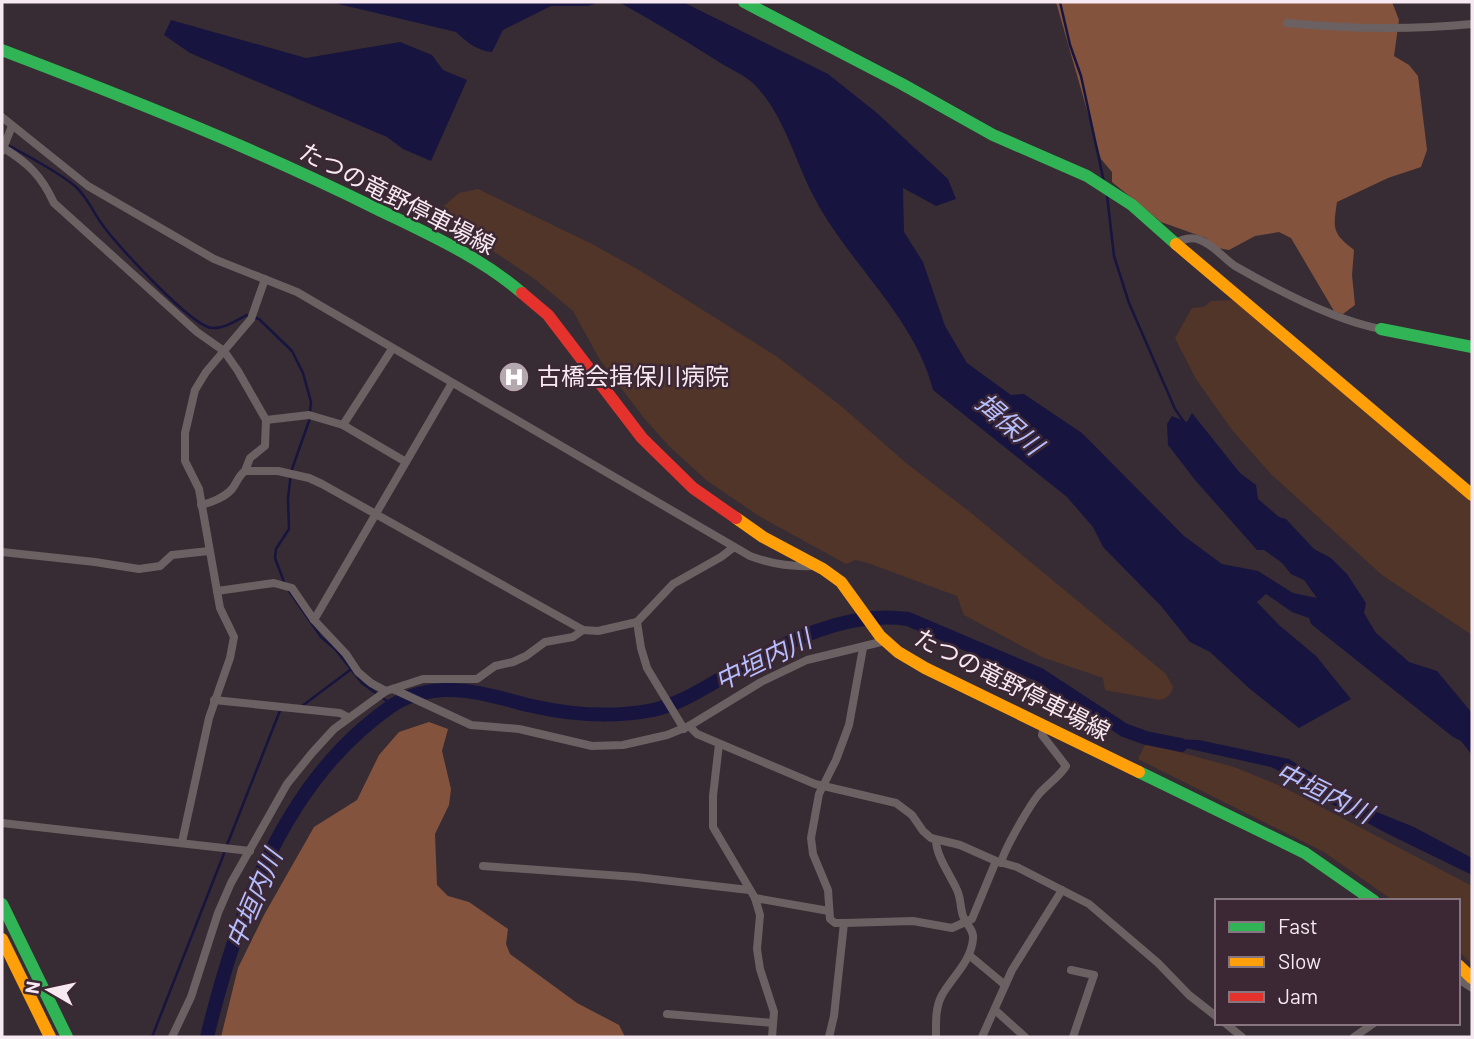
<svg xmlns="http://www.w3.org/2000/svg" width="1474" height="1039" viewBox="0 0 1474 1039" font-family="Barlow,'Noto Sans JP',sans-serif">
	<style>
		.green { fill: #523529 }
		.forest { fill: #84533d }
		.water { fill: #17153f }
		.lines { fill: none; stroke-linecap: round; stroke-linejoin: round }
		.stream { stroke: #17153f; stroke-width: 2.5 }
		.river { stroke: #17153f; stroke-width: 14 }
		.street { stroke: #6b6062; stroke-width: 8 }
		.fast { stroke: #30b455; stroke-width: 12 }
		.slow { stroke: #ff9f0a; stroke-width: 12 }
		.jam { stroke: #e5322d; stroke-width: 12 }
		.labels { text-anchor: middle; stroke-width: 5; stroke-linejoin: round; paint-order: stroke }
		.street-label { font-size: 24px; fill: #f7e9f1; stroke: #3c2734 }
		.poi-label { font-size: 24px; fill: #f7e9f1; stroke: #3c2734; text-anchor: start }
		.water-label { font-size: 26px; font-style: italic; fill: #b5befe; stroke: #3c2734 }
	</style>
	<rect width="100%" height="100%" fill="#372c33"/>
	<g class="green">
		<path d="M478,189L590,243L639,270L776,356L841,406L906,463L970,512L1166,674L1173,687C1171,695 1167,698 1160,700L1105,690L1103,678L1042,657L964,615L957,596L868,563L855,560L846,564L759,516L706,480L668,445L644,418L600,360L573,311L536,280L496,253L456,232L448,218L444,206L459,193Z"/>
		<polygon points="1234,300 1472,500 1472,635 1382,575 1271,474 1233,431 1196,379 1175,338 1192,308 1204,307 1211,301"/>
		<polygon points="1146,743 1234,767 1283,787 1472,886 1472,964 1458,951 1458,901 1394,901 1324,852 1138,759"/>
	</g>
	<g class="forest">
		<path d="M1056,2H1392L1399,20L1394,56L1409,65L1418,76L1427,150L1421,167L1388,178L1337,202C1333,229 1332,233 1354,250L1352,275L1355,305L1343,314L1334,311L1291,238L1279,232L1255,236L1229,250L1218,248L1206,238L1161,222L1112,182V172L1101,159Z"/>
		<polygon points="429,722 448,729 442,751 451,789 449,805 435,834 437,885 448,896 469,902 508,929 506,944 510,954 577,1003 619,1025 625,1037 221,1037 238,968 264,915 314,827 357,800 379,755 399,732"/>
	</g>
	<g class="water">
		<path d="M330,2H600L588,6H551L503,30L492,52C477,51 467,42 456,32Z"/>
		<path d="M619,2H682L689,5L828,74L877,113L948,179L956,199L936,206L903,188L904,232L923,262L945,326L967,363L1011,395L1024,394L1082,433L1184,536L1222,564L1258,571L1293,593L1317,598L1304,580L1291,574L1282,563L1264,550H1257L1195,480L1168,445L1167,424L1172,416L1187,422L1192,413L1240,473L1256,485L1258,499L1279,517L1286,519L1314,549L1331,558L1347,574L1366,603L1364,613L1376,633L1409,662L1437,671L1472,713V755L1461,741L1453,737L1311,624L1309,618L1292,612L1266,594L1257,602L1279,625L1316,656L1351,699L1299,728L1250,689L1210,652L1190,642L1161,606L1103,547L1093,527L1067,497L933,390C915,317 848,263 814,197C794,159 785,117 755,85C746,76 730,69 719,62C686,41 653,21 619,2Z"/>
		<polygon points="171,20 306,58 400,42 432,55 443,70 467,80 431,161 403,149 387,137 190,53 164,35"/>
		<polygon points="1165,739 1199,740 1289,759 1323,780 1342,798 1414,827 1472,858 1472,875 1388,834 1324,800 1294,778 1271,767 1163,743"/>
	</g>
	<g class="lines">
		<g class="stream">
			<polyline points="1060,2 1070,45 1081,76 1104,182"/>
			<path d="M8,145C26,155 62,174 76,187C88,198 94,214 104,227C118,246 192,327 212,328C224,329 237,320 247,315L259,319L292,351L303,373L311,402L309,421L291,472L288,499L289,529L276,549L275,558L284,582"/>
			<polyline points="1107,195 1114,256 1129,303 1175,409 1184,422"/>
			<polyline points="287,588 321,637 335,649 362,683 391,704"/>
			<polyline points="302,706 350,670"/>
			<polyline points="227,845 281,708"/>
			<polyline points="152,1037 225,851"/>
		</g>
		<path class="river" d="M207,1037C234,927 274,807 361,730C389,706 405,692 444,690C475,689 503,699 532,706C572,715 613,718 653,710C677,705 699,691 720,679C777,648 840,609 908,619L1040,675L1124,730L1146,738L1181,745"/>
		<g class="street">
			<path d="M1287,23C1349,29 1410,30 1472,24"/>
			<path d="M2,117L88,186L214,259L297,292L750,556C771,564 790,567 813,566"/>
			<path d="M2,147C28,163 41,175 54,203L197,332L224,351L238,371L266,420L309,415L343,425L392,349"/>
			<polyline points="2,151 12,126"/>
			<path d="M1174,243C1182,240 1191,236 1200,240C1214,245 1223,258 1235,266C1275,289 1336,321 1381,329"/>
			<polyline points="343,425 406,462"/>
			<polyline points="245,471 250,458 265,446 266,420"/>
			<path d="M201,505C211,503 225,497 232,489C237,483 238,476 245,471H278L309,478L322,484L583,630L598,631L637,622L673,584L721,557L734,547"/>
			<polyline points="2,552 95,562 139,569 160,566 172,555 209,551"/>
			<polyline points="217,591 274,583 292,588 314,620 346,654 358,672 371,683 386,691"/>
			<polyline points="314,620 452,383"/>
			<polyline points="637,622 641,648 647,668 684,729"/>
			<polyline points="393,689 471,725 519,729 592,746 623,745 667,735 689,726 761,682 807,660 885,641"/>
			<polyline points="214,700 340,713 348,717"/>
			<polyline points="689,726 697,734 815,784 896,803 912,815 923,831 931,838 960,845 996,861 1017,867 1089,904 1158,963 1189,995 1217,1017"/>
			<polyline points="719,744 713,796 713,827 755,898 760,915 757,949 760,969 774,1012 772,1037"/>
			<polyline points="2,823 250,851"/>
			<polyline points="182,842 209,718 230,658 234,637 220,608 199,489 185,461 185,433 195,390 206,372 251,319 265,279"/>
			<path d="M1001,863C1004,849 1030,805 1039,794C1048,784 1059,777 1066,766L1042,735L1044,726"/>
			<polyline points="483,866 636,877 749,890"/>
			<polyline points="755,898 829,911"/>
			<polyline points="844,923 913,921 952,928 972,919 996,861"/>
			<polyline points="969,955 1005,985"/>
			<polyline points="1071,970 1094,975 1073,1037"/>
			<polyline points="1458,979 1472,988"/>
			<polyline points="995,1010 1025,1037"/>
			<polyline points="667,1014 773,1023"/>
			<polyline points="1225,1023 1242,1037"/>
			<polyline points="172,1037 191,997 218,913 231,883 287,784 312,753 334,729 386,691 423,679 477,679 495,666 513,662 526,656 545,642 573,637 583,630"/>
			<polyline points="829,1037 834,1016 844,923 835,923 830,919 828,890 813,854 811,838 819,794 836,760 849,725 863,648"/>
			<path d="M936,1037C936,1023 935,1008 942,995C952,977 971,962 973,939C974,929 966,925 963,916C960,907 961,898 957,890C950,874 937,858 936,841"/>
			<polyline points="982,1037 1012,970 1062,890"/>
			<polyline points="1354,1037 1374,1023"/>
		</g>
		<g class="fast">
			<polyline points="744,2 902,84 993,135 1087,176 1132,205 1176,244"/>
			<path d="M2,50C128,98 254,148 375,208C426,233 479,256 522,293"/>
			<polyline points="1381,329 1472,347"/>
			<polyline points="1139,772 1305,853 1374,901"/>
			<polyline points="2,904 67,1037"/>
		</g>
		<g class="slow">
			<polyline points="1176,244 1472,495"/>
			<polyline points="736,518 763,537 823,569 841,582 880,636 898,652 925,668 1139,772"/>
			<polyline points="2,939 50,1037"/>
			<polyline points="1458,965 1472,978"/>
		</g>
		<polyline class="jam" points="522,293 548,315 642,438 693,488 736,518"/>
	</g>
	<defs>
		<g id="hospital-disc" transform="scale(1.575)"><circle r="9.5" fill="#b4a7ae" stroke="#3c2734"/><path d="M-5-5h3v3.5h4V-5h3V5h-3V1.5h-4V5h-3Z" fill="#fff"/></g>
	</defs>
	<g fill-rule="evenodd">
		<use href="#hospital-disc" x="514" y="377"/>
	</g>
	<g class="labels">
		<g class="street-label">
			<text transform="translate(397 199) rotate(27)" y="8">たつの竜野停車場線</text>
			<text transform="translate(1012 685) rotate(27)" y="8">たつの竜野停車場線</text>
		</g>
		<g class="poi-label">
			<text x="537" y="385">古橋会揖保川病院</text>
		</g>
		<g class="water-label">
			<text transform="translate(1009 424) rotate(41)" y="9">揖保川</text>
			<text transform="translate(763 660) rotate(-26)" y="9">中垣内川</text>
			<text transform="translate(1324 793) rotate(26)" y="9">中垣内川</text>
			<text transform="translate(254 899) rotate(-67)" y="9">中垣内川</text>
		</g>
	</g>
	<rect width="1474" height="1039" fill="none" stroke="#f7e9f1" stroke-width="7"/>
	<rect x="1215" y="899" width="245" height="126" fill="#3c2734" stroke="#877580" stroke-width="2"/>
	<rect x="1229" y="922" width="35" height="10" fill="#30b455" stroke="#877580" stroke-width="2"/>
	<text x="1278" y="934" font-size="21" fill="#f7e9f1">Fast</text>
	<rect x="1229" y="957" width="35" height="10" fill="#ff9f0a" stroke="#877580" stroke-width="2"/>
	<text x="1278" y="969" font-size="21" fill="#f7e9f1">Slow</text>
	<rect x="1229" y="992" width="35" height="10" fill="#e5322d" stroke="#877580" stroke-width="2"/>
	<text x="1278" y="1004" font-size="21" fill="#f7e9f1">Jam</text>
	<g transform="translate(49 990) rotate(279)" stroke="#3c2734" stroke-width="5" paint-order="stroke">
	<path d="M0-5L12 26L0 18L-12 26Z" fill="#f7e9f1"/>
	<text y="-10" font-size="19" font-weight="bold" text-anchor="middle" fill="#f7e9f1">N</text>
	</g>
</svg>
